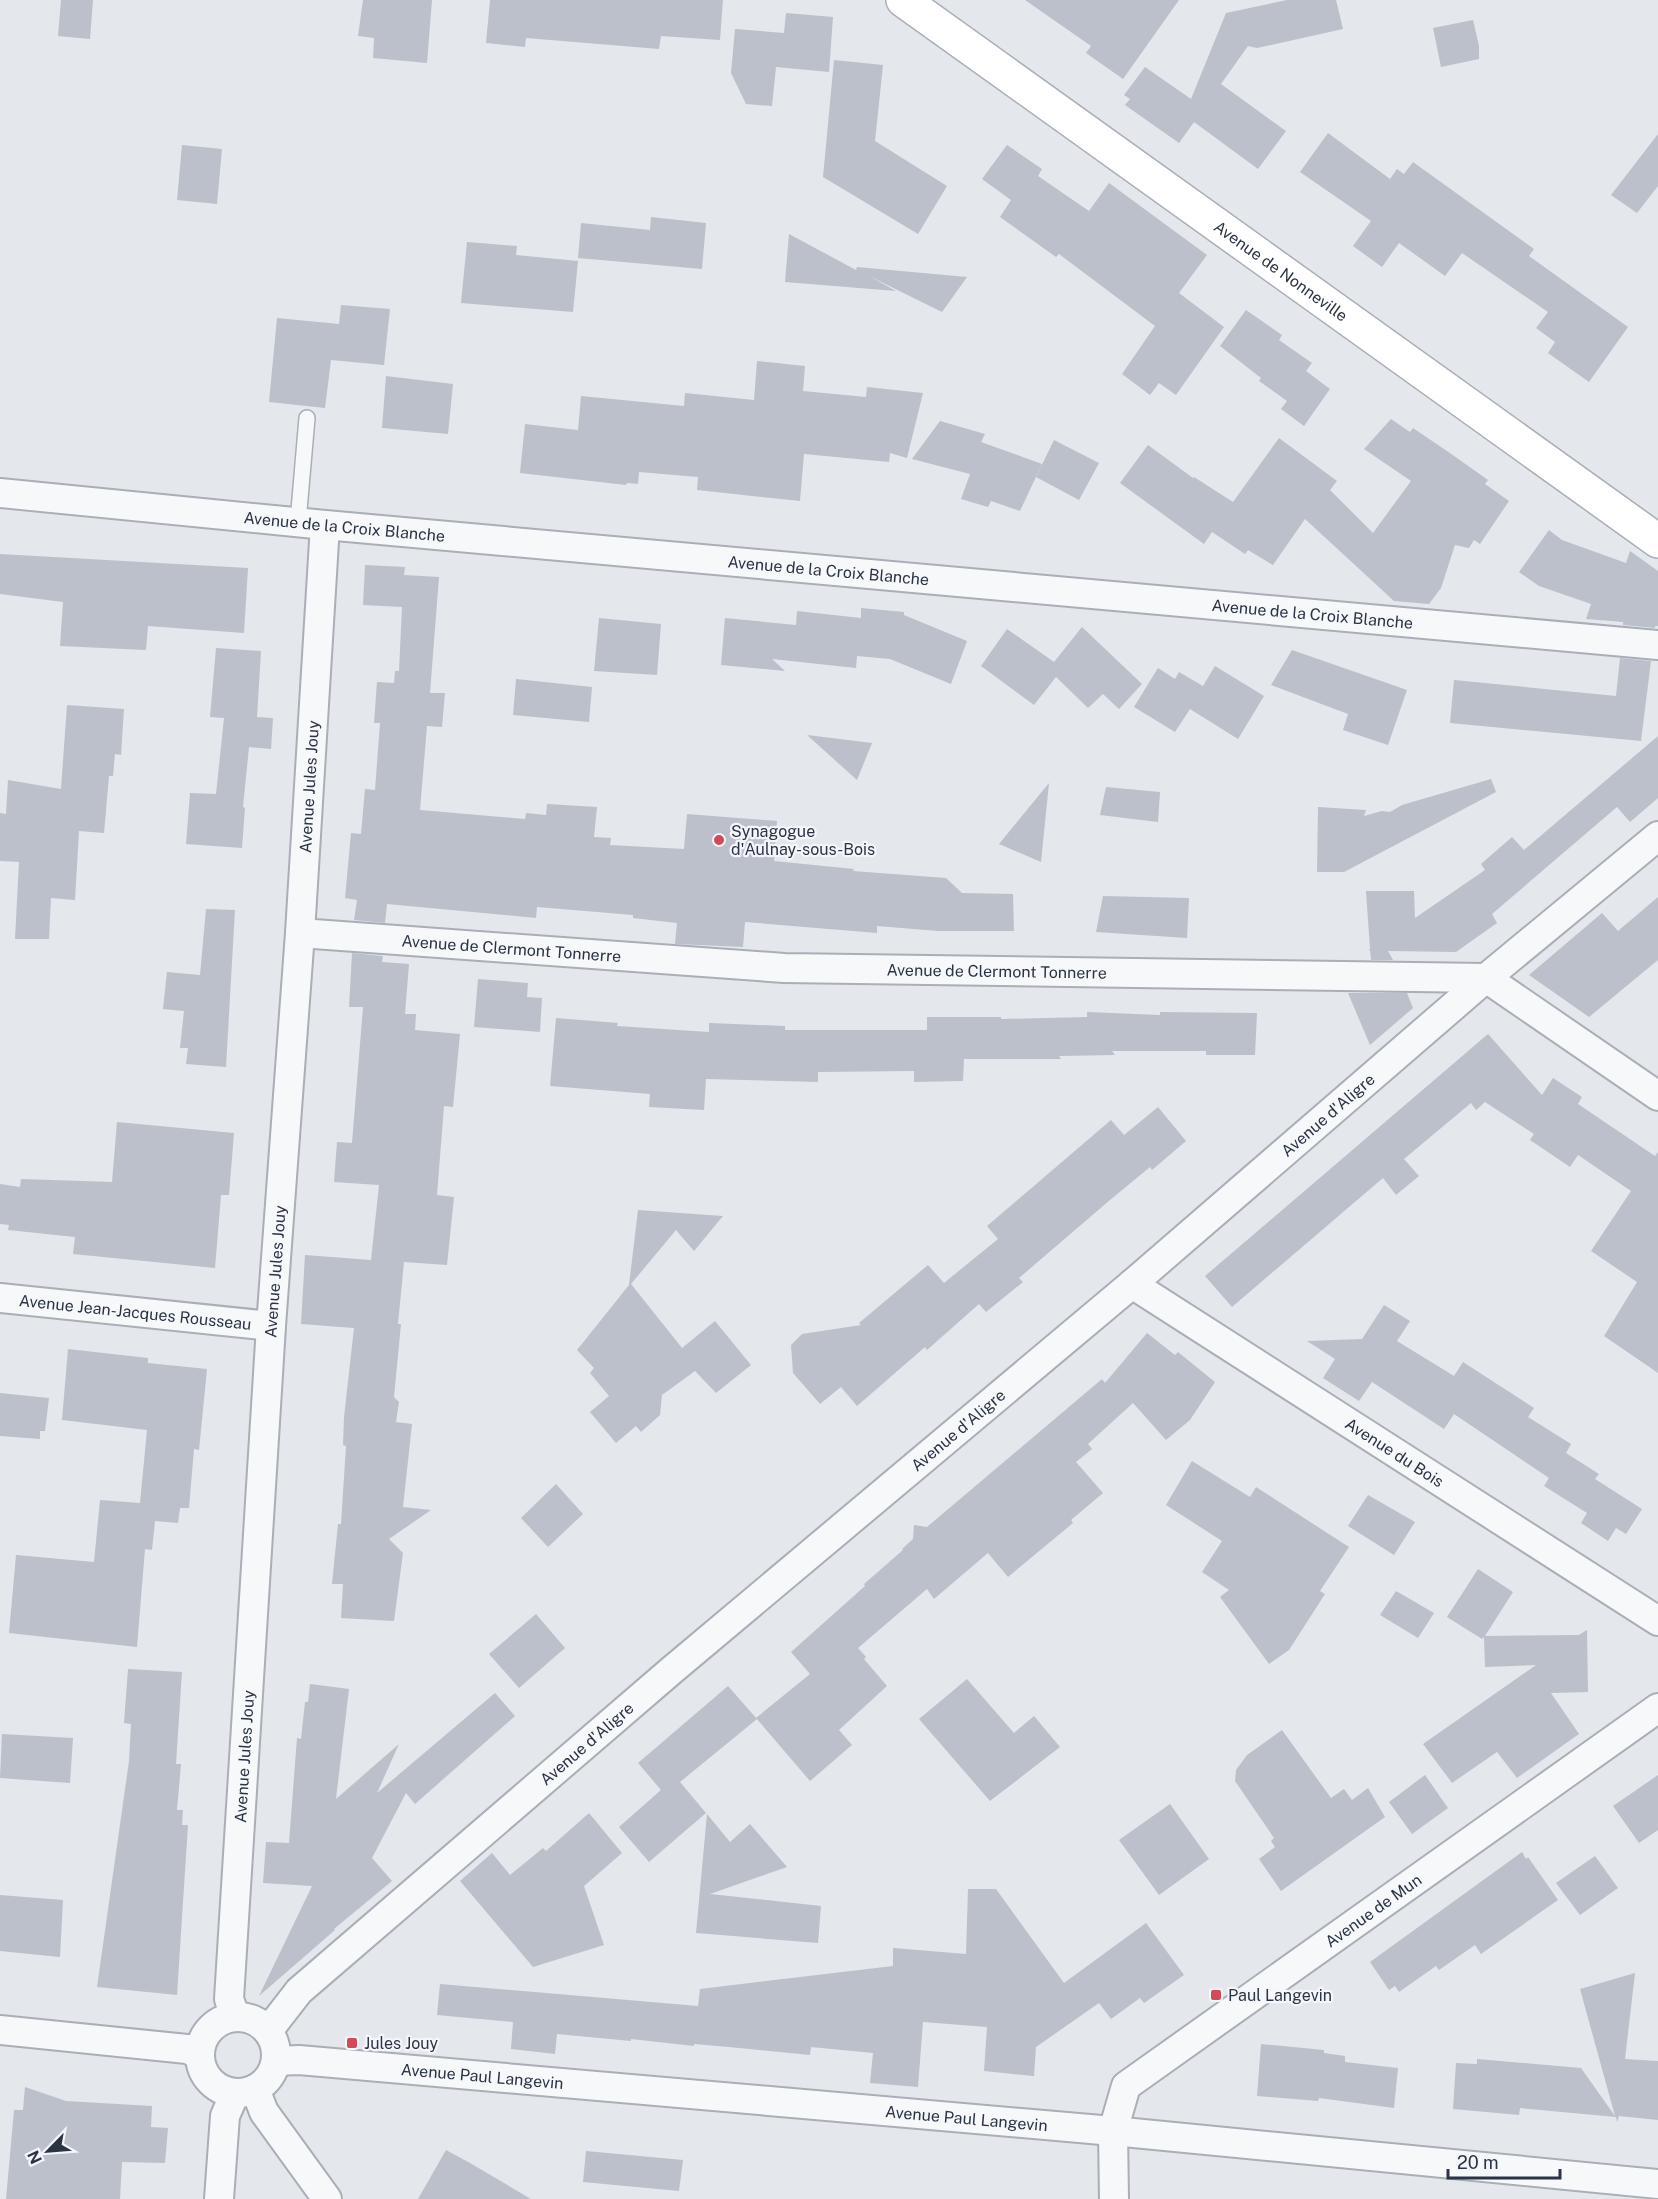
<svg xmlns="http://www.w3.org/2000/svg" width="1658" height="2199" viewBox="0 0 1658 2199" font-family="'Public Sans',sans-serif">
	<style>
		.building { fill: #bbc0ca }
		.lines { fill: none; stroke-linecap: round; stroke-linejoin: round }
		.lane-casing { stroke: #a9aeb7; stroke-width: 18 }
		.street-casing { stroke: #a9aeb7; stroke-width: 32 }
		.secondary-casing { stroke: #a9aeb7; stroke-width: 36 }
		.lane { stroke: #f7f8fa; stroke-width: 15 }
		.street { stroke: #f7f8fa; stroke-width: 28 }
		.secondary { stroke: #fff; stroke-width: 33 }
		.poi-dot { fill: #d1495b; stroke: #f4f6f9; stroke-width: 2 }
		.labels { text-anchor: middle; stroke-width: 4.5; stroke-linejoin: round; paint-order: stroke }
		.street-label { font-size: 16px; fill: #2b3445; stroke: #f4f6f9 }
		.poi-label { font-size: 16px; fill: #2b3445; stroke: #f4f6f9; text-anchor: start }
	</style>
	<rect width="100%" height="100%" fill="#e4e7ec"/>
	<g class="building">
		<polygon points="61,0 93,0 90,39 58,36"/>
		<polygon points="363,0 432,0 427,63 373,58 374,38 358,36"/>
		<polygon points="490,0 723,0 720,40 661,36 659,49 526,38 525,47 486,43"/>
		<polygon points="1025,0 1179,0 1123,79 1086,53 1091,46"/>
		<polygon points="1287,0 1336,0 1343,29 1257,48 1248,46 1221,84 1286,131 1258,169 1194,122 1179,143 1125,105 1130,99 1124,95 1145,67 1191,99 1226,13"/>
		<polygon points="786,13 833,17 829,72 776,67 772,106 746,104 731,73 735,29 784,33"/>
		<polygon points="1473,20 1479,46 1479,59 1441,67 1433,28"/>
		<polygon points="834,60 883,65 875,141 947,186 918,234 823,177"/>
		<polygon points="1328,133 1390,179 1397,169 1404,174 1413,162 1534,249 1529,256 1628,327 1589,382 1548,353 1555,342 1536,328 1548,312 1462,253 1445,276 1399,243 1382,267 1353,246 1371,221 1300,172"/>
		<polygon points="1658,134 1658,186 1637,213 1611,195"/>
		<polygon points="182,145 222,149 217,204 177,200"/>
		<polygon points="1007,145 1042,169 1038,176 1089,211 1109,183 1207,255 1179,293 1224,327 1176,395 1159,383 1150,395 1122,374 1155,326 1059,254 1056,257 1000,217 1011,200 982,179"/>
		<polygon points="651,217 706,223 702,269 578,258 581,223 650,230"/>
		<polygon points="789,234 856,270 857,267 967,277 942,312 869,276 896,291 785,282"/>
		<polygon points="467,242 517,246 516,255 578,261 573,312 461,303"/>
		<polygon points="341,305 390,309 384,365 331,360 325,408 269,402 277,318 339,324"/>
		<polygon points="1246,310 1282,335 1279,340 1312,363 1306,371 1330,389 1304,426 1281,409 1287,401 1259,381 1261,378 1220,346"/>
		<polygon points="757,361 805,366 803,391 866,397 867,387 923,393 907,458 890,453 889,462 804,454 800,501 697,490 698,477 639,472 638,484 627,483 626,485 520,473 525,424 578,430 581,396 684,406 685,393 754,400"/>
		<polygon points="386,376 453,384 448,434 382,428"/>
		<polygon points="1391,419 1410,432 1413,428 1447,451 1488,480 1485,484 1509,501 1480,544 1474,540 1469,548 1455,545 1441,588 1429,604 1394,601 1305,519 1273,565 1248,550 1245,554 1212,532 1204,544 1120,483 1148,445 1193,478 1194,477 1233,502 1279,438 1337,481 1330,490 1373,533 1411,481 1364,449"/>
		<polygon points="940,421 985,434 981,442 1042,464 1020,511 991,501 988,507 961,499 970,474 912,459"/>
		<polygon points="1054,440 1099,463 1079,500 1036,477"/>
		<polygon points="1549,530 1562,540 1626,563 1630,551 1658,571 1658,626 1655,626 1655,628 1623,625 1623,622 1586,619 1591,604 1539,586 1519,572"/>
		<polygon points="0,554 248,568 244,633 148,626 146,650 60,646 63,602 0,594"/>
		<polygon points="365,565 405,567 404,575 439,577 430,693 445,693 442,727 427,726 420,810 525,819 526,813 546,815 547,804 597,807 594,837 611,838 610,845 684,849 687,814 777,821 774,861 854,869 853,871 946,878 962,893 1013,894 1014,931 938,931 877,926 877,933 745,922 743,947 675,944 677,923 633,918 633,915 537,907 536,918 387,904 385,923 354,920 357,900 345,898 351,833 361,834 365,789 375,790 380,723 374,723 377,682 394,683 395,671 399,671 402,607 363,605"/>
		<polygon points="861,608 904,612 904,615 967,641 951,684 890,659 857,656 856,668 772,659 785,671 721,665 725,618 796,625 797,611 861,618"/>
		<polygon points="599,618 661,624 657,675 594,671"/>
		<polygon points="1082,627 1142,684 1119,709 1103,694 1088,708 1056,677 1034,705 981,666 1007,629 1054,662"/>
		<polygon points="216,648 261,651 257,717 273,718 271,749 249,747 243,807 245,808 242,848 186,844 190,793 216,794 224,718 210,717"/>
		<polygon points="1292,650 1407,690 1388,745 1343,730 1348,714 1271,685"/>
		<polygon points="1620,658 1651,661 1641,741 1450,723 1454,680 1616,696"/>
		<polygon points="1215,666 1264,696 1238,739 1190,709 1175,732 1134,707 1158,668 1175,679 1179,672 1203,686"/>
		<polygon points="516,679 592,687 589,722 513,715"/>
		<polygon points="67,705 124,709 121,755 115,754 113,776 109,776 104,833 79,831 75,900 51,898 49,939 15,939 19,862 0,861 0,813 6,814 8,780 61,789"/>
		<polygon points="807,735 872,743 857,780"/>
		<polygon points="1658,736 1658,798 1630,822 1617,807 1492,914 1497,923 1456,952 1388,951 1393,960 1371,960 1370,950 1368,950 1370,949 1366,891 1414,891 1415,918 1485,870 1481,864 1512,837 1524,850"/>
		<polygon points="1491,779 1496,792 1344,872 1317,872 1318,807 1366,810 1364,816 1382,811 1390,812 1402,805"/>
		<polygon points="1049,783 1041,862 999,844"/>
		<polygon points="1106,787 1160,792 1158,822 1100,815"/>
		<polygon points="1103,896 1189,898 1187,938 1096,932"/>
		<polygon points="1658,897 1658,960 1589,1017 1529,975 1602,913 1618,931"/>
		<polygon points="206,909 235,910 226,1067 186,1064 188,1048 180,1048 184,1011 163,1009 167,972 200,975"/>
		<polygon points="352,953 383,956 382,962 409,964 405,1014 416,1014 415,1030 460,1034 453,1107 444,1106 437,1195 454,1197 447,1265 404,1262 398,1324 401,1324 394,1397 399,1402 396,1422 412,1424 403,1507 431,1510 389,1539 403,1553 394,1621 341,1618 343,1584 332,1584 338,1524 341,1524 346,1446 343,1445 344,1417 354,1328 301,1324 305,1255 371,1260 379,1185 334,1182 337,1142 352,1143 363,1007 349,1007"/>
		<polygon points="478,979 528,983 527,997 542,998 540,1032 474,1027"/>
		<polygon points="1348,993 1407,993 1413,1008 1370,1045"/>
		<polygon points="1087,1012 1160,1015 1160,1012 1257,1013 1255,1055 1206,1055 1206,1051 1112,1051 1115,1055 1059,1056 1061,1059 964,1059 963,1081 914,1082 914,1071 818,1072 818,1082 706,1079 704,1110 649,1107 650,1094 550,1086 556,1018 618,1023 617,1026 709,1032 709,1023 785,1026 785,1030 927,1030 927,1017 1001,1017 1001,1019 1087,1017"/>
		<polygon points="1488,1034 1542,1095 1553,1078 1582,1097 1578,1104 1655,1156 1658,1152 1658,1373 1604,1336 1637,1282 1591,1251 1631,1191 1578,1155 1570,1167 1530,1140 1534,1134 1485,1102 1476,1110 1471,1103 1404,1159 1419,1176 1396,1195 1383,1178 1232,1307 1205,1276"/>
		<polygon points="1158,1107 1186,1141 1152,1170 1150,1167 1110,1200 1019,1278 1023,1282 986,1312 979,1304 927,1350 925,1347 857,1406 841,1387 820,1404 793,1373 791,1345 802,1334 861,1325 859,1323 928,1265 944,1283 998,1239 987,1226 1111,1120 1124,1135"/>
		<polygon points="117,1122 234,1133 229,1195 221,1195 215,1268 73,1254 75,1237 8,1230 9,1225 0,1224 0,1184 20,1187 21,1179 112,1182"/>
		<polygon points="638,1210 723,1216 694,1251 676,1230 631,1284 682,1348 715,1321 751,1365 716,1393 695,1371 662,1395 660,1415 641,1432 636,1426 616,1443 590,1412 609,1396 590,1373 594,1368 577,1350 629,1285"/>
		<polygon points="1384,1305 1410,1321 1397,1341 1454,1376 1463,1362 1534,1408 1528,1417 1571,1444 1566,1453 1599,1474 1595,1479 1642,1509 1626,1534 1616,1528 1608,1541 1581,1523 1587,1513 1544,1486 1549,1478 1454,1414 1444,1429 1372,1382 1359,1401 1323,1378 1335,1359 1307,1341 1362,1339"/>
		<polygon points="1147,1333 1175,1355 1178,1352 1215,1382 1190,1420 1166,1440 1133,1403 1088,1444 1092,1449 1076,1462 1103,1493 1071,1520 1073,1523 1008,1577 988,1553 934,1599 927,1589 858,1648 866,1657 864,1659 887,1686 839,1730 852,1745 810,1781 756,1718 810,1674 791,1652 865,1586 864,1584 903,1550 902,1549 913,1539 914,1525 927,1527 1102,1379 1105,1383"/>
		<polygon points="68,1349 148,1358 148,1363 207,1369 199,1450 194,1449 189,1508 180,1508 178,1523 155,1521 152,1550 145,1549 137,1647 9,1633 16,1555 94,1562 100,1500 140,1503 147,1430 62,1420"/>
		<polygon points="0,1393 49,1398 45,1431 40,1431 40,1439 0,1436"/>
		<polygon points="1192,1461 1250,1497 1256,1487 1349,1547 1320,1591 1325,1594 1289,1650 1269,1664 1220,1597 1229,1590 1202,1572 1222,1541 1166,1505"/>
		<polygon points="556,1484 583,1514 548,1547 521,1518"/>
		<polygon points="1368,1495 1415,1522 1394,1555 1348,1526"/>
		<polygon points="1478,1569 1513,1592 1485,1636 1579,1635 1587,1630 1588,1692 1551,1693 1579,1734 1517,1778 1497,1752 1452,1783 1423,1744 1536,1665 1485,1667 1484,1637 1482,1639 1447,1617"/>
		<polygon points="1396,1591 1434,1613 1418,1638 1380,1615"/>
		<polygon points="536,1614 565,1648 519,1688 489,1654"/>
		<polygon points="128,1669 182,1672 176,1764 181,1764 177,1810 183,1810 182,1825 188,1825 177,1995 97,1987 129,1761 131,1724 124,1723"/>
		<polygon points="967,1679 1014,1733 1034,1716 1060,1747 990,1801 919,1719"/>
		<polygon points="310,1684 349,1689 336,1799 399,1744 377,1793 495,1693 515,1716 415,1804 406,1793 372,1858 392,1881 334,1929 335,1930 259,1996 312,1886 263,1883 266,1842 289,1843 297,1738 301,1739 305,1702 308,1702"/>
		<polygon points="728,1686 757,1719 680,1782 706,1813 649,1862 619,1827 661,1790 638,1763"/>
		<polygon points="1282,1730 1331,1798 1344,1789 1352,1800 1368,1788 1385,1817 1281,1891 1259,1859 1275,1847 1271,1841 1274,1838 1235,1781 1236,1770 1247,1755"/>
		<polygon points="2,1734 73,1738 70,1783 0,1778"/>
		<polygon points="1425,1775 1448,1808 1412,1834 1389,1802"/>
		<polygon points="1658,1775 1658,1830 1639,1843 1613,1806"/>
		<polygon points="1170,1804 1209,1859 1159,1895 1119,1840"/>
		<polygon points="589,1813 622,1853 584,1886 604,1945 533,1967 460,1881 492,1853 510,1875 543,1848 546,1851"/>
		<polygon points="707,1814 730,1842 750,1824 787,1867 710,1894 821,1906 818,1943 696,1933"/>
		<polygon points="1522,1852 1526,1859 1528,1857 1558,1900 1481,1954 1475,1945 1439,1970 1436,1966 1399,1992 1395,1986 1389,1990 1370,1962"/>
		<polygon points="1595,1856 1618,1888 1580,1915 1556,1883"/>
		<polygon points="968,1889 996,1889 1064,1983 1146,1923 1184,1975 1144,2003 1140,1998 1111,2019 1099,2003 1036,2047 1034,2076 984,2071 987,2027 923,2022 918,2087 870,2083 873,2053 811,2047 810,2055 729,2047 694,2044 694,2046 631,2039 631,2041 557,2034 555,2054 511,2049 513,2022 437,2015 440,1984 698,2006 700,1989 893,1966 893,1948 966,1954"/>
		<polygon points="0,1895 63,1900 60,1957 0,1951"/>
		<polygon points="1635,1973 1625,2059 1658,2061 1658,2120 1619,2116 1617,2122 1616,2117 1520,2108 1519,2115 1453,2109 1456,2063 1477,2064 1477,2059 1581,2068 1615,2116 1580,1989"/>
		<polygon points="1261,2044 1324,2050 1324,2053 1345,2056 1345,2062 1398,2068 1394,2108 1319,2098 1318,2101 1257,2096"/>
		<polygon points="25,2087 66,2101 152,2106 151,2127 168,2128 165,2163 122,2162 120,2199 6,2199 14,2110 23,2110"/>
		<polygon points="446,2150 470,2163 531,2199 418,2199"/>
		<polygon points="586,2151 683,2160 679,2191 583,2182"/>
	</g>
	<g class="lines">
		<g class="lane-casing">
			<polyline id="lane" points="298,522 307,418"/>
		</g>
		<g class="street-casing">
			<g id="street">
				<path id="s1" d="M0,493L325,525L1658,645"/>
				<path id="s2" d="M300,933L784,968L1486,978L1658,1096"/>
				<path id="s3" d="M1132,1284L1658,1621"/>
				<path id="s4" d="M0,1298L271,1326"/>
				<path id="s5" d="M235,2016L229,1999L271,1326L300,933L325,525"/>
				<circle cx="238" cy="2055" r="38"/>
				<polyline points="0,2030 187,2049 199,2054"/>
				<path id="s6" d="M268,2031L299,1991L672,1670L1132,1284L1486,978L1658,836"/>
				<path id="s7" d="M276,2061L299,2060L1113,2131L1658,2184"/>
				<polyline points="255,2089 264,2112 327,2199"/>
				<polyline points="219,2199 225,2116 235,2093"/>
				<path id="s8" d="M1114,2199L1113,2131L1126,2086L1658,1708"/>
			</g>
		</g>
		<g class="secondary-casing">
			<g id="secondary">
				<path id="s9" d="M903,0L1658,541"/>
			</g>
		</g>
		<use href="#lane" class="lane"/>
		<use href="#street" class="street"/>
		<use href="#secondary" class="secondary"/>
	</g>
	<g class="poi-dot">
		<circle cx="719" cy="840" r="6"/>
		<rect x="1210" y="1989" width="12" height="12" rx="3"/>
		<rect x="346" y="2037" width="12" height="12" rx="3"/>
	</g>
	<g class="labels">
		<g class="street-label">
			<text dy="6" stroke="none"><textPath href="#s9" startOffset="465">Avenue de Nonneville</textPath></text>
			<text dy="6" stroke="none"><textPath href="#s1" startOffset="346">Avenue de la Croix Blanche</textPath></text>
			<text dy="6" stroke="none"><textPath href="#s1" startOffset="832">Avenue de la Croix Blanche</textPath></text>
			<text dy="6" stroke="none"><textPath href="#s1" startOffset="1318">Avenue de la Croix Blanche</textPath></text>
			<text dy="6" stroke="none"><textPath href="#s5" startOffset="1233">Avenue Jules Jouy</textPath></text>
			<text dy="6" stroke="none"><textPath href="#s2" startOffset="212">Avenue de Clermont Tonnerre</textPath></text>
			<text dy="6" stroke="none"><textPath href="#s2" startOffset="698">Avenue de Clermont Tonnerre</textPath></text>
			<text dy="6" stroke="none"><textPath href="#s6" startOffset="1402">Avenue d'Aligre</textPath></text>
			<text dy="6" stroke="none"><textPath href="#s5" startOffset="747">Avenue Jules Jouy</textPath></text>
			<text dy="6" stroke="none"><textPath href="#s4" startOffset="136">Avenue Jean-Jacques Rousseau</textPath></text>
			<text dy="6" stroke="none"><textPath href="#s6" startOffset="916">Avenue d'Aligre</textPath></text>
			<text dy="6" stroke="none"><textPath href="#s3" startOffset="312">Avenue du Bois</textPath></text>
			<text dy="6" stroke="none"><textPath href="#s6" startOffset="430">Avenue d'Aligre</textPath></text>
			<text dy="6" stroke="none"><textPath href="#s5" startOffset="261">Avenue Jules Jouy</textPath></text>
			<text dy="6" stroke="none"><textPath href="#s8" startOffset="418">Avenue de Mun</textPath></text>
			<text dy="6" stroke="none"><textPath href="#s7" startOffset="207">Avenue Paul Langevin</textPath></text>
			<text dy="6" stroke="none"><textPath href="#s7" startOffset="693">Avenue Paul Langevin</textPath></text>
		</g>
		<g class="poi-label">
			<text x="731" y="837">Synagogue<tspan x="731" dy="18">d'Aulnay-sous-Bois</tspan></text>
			<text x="1228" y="2001">Paul Langevin</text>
			<text x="364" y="2049">Jules Jouy</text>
		</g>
	</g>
	<g transform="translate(48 2151) rotate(245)" stroke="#f4f6f9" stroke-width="4.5" paint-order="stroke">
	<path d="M0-4.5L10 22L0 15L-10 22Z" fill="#2b3445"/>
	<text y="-9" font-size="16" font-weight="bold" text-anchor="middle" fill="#2b3445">N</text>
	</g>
	<path d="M1448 2169v9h112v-9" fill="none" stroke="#2b3445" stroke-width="3"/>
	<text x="1457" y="2169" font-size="18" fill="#2b3445" stroke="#f4f6f9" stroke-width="4.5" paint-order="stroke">20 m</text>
</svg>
